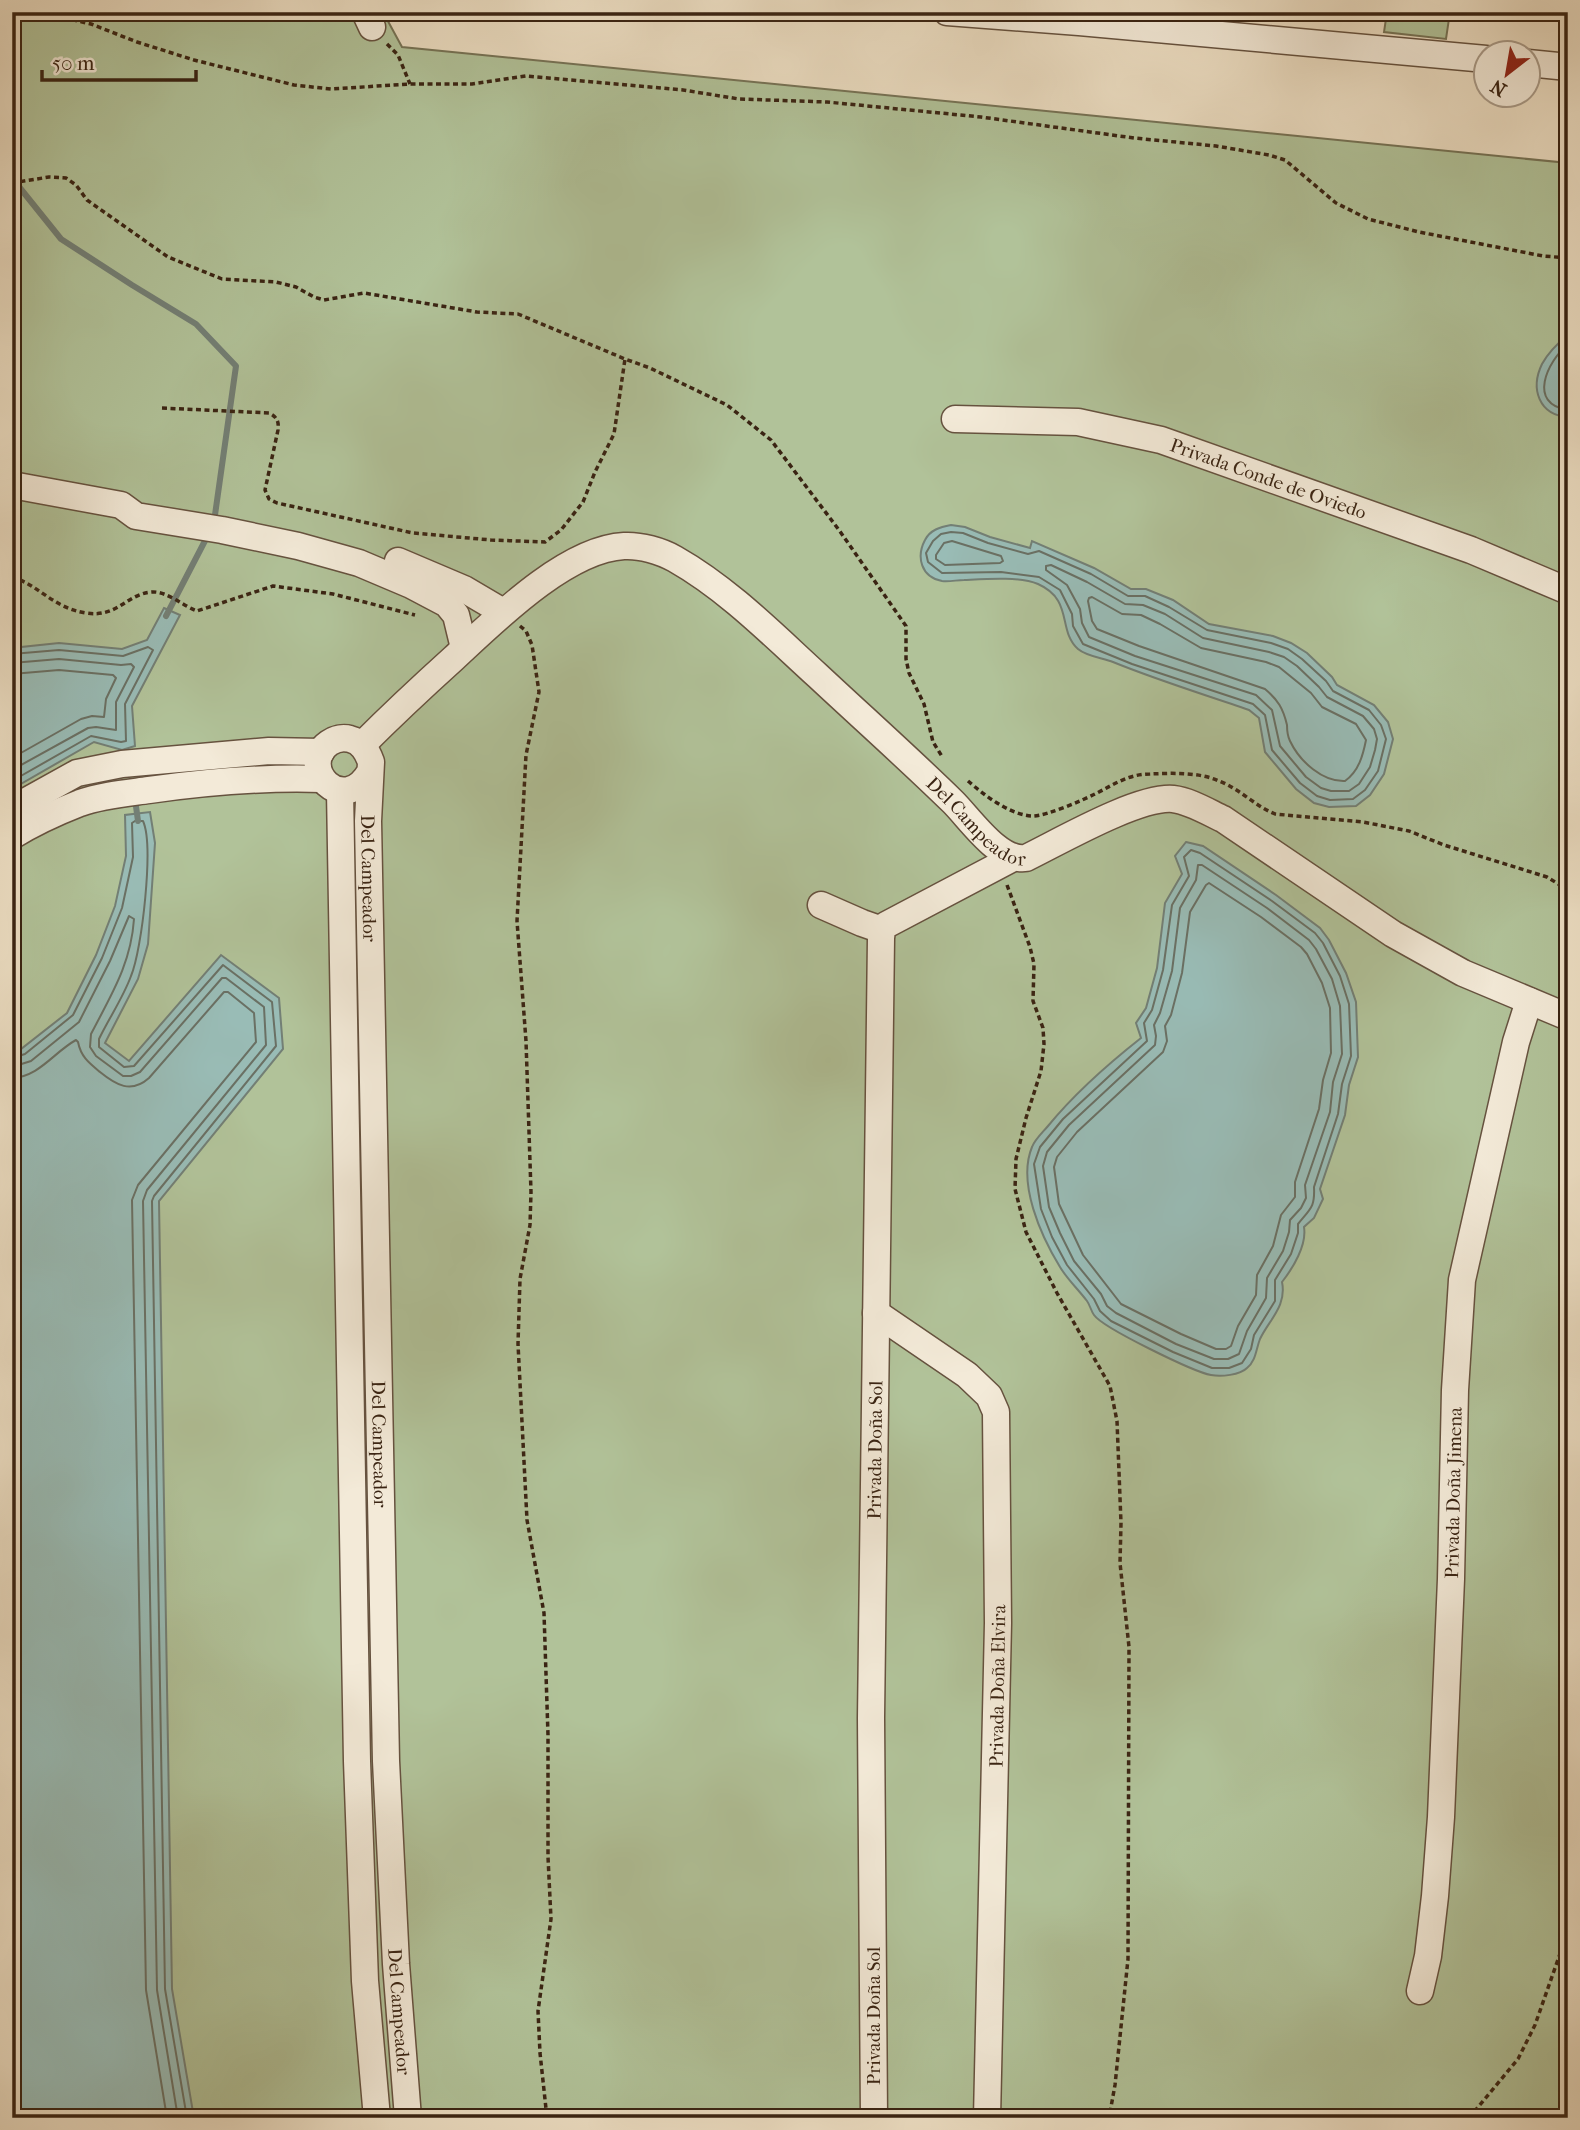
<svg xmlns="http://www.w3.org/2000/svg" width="1580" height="2130" viewBox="0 0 1580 2130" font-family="'IM FELL French Canon',serif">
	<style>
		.green { fill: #b1c299; stroke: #767356; stroke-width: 2 }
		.water { fill: #99bcb6; stroke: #737f75; stroke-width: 2 }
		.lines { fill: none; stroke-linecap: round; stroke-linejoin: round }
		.shore { stroke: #6a7064; stroke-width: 2 }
		.stream { stroke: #737f75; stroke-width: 6 }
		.minor-casing { stroke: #66523f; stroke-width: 29 }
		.path { stroke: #3a2413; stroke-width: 3.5; stroke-dasharray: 5 3.5; stroke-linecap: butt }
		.minor { stroke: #f3ead8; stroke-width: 26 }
		.labels { text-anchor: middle; stroke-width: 7; stroke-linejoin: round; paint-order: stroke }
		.street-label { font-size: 19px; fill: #3a2413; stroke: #f3ead8 }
	</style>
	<rect width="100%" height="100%" fill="#ecdec3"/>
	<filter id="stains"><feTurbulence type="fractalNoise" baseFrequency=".00286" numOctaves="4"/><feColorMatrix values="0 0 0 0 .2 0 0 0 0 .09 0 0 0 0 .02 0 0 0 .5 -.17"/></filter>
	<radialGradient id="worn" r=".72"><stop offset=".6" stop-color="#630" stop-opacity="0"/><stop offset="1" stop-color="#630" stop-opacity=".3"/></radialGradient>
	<g class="green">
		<polygon points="12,12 383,12 402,47 1568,163 1568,2118 12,2118"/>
		<polygon points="1387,12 1450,12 1446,39 1384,32"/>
	</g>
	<g class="water">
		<path d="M1568,335V417C1539,415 1530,389 1542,364C1548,353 1558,343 1568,335Z"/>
		<path d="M951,525L965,527L990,537L1030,548L1032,541L1094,568L1131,589H1146L1173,600L1209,624L1273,636L1291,643L1307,653L1332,677L1337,685L1374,705L1388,722L1393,739L1384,774L1370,795L1356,806L1329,807L1314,803L1296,789L1265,752L1259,718L1249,710C1203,694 1157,680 1113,662C1102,658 1086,656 1078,649C1057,630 1074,600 1038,584C1019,576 984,579 964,580C957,580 949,582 942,581C921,577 916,557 925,540C930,530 940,527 951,525Z"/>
		<polygon points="164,608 180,615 132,706 135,746 122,750 94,742 12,789 12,648 59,643 122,649 147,640"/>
		<polygon points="150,812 155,843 148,944 138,979 105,1043 129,1061 221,955 279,998 283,1049 159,1201 172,1989 194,2118 12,2118 12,1052 21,1049 67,1013 96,955 115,906 126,856 125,815"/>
		<path d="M1186,842L1203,846L1276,895L1320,928L1329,940L1346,973L1356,1002L1358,1057L1349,1085L1345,1115L1320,1189L1323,1199L1314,1218L1304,1227C1307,1245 1293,1268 1282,1282C1287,1306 1269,1320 1260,1339C1256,1349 1256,1361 1247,1368C1240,1375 1221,1377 1211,1375C1194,1372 1103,1328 1094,1315C1091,1311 1090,1305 1087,1301C1078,1289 1067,1279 1060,1267C1041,1236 1017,1183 1032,1147C1035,1139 1043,1132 1048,1126C1075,1093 1108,1064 1141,1038L1136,1023L1146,1008L1157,968L1165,903L1182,874L1175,856Z"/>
	</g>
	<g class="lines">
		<g class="shore">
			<path d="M1568,344C1547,362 1527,404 1568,410"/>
			<polygon points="951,532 963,533 988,543 1028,554 1039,551 1091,574 1128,596 1145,596 1169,607 1207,630 1271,643 1288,649 1302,659 1326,681 1333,691 1369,710 1381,725 1386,739 1378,771 1365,790 1353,799 1330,800 1317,796 1300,783 1272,750 1265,715 1253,704 1132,664 1083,644 1073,626 1072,614 1060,590 1039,577 1001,572 942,573 928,562 926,553 933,541 941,534"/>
			<polygon points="952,541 1001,556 1003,561 1000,563 945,565 936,559 936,555 944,543"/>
			<polygon points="1051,565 1087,582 1125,604 1143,605 1165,614 1203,638 1269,652 1284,657 1297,666 1319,687 1327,697 1363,716 1374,729 1377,739 1375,750 1370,767 1359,784 1349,791 1331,791 1321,788 1306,777 1280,746 1272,710 1256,695 1135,656 1089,637 1082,623 1080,609 1067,585 1046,570 1046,566"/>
			<path d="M1089,598L1092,597L1122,614L1141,615L1160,624L1201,648L1266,662L1279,667L1311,693L1322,707L1356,724L1366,740C1363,755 1359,771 1345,781C1323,782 1300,762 1290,741C1288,737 1287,730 1287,725C1283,708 1278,700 1265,689L1139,646L1097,629L1092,621L1088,601Z"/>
			<polyline points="12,654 59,650 123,656 148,647 153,650 125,704 126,741 121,742 91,736 12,781"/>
			<polyline points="12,663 59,659 121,665 131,664 134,667 116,702 116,730 96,727 88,728 12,770"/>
			<polyline points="12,674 59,670 113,675 116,678 106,699 104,717 92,716 81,719 12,758"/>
			<path d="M1191,850L1200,853L1272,901L1315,933L1323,943L1340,976L1349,1004L1351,1056L1342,1084L1338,1114L1314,1187C1315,1207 1311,1208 1298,1224V1233L1291,1254L1275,1280V1301L1254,1335L1251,1349L1242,1363L1229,1368H1212L1173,1352L1111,1321L1100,1311L1094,1299L1067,1265L1052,1237L1041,1209L1034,1164L1040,1147L1063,1119L1147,1041L1144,1023L1152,1010L1163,970L1172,905L1189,876L1184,857Z"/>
			<polygon points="1198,865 1202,865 1267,908 1309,940 1316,949 1332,979 1340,1006 1342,1054 1333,1082 1330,1112 1305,1185 1306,1198 1301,1208 1290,1220 1289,1232 1283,1251 1267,1278 1266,1298 1247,1331 1239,1354 1228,1359 1214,1359 1176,1344 1116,1313 1107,1306 1101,1294 1074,1261 1060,1233 1049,1207 1043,1166 1047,1152 1069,1125 1155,1045 1156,1036 1154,1025 1160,1013 1172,971 1180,908 1196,880"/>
			<polygon points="1209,883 1261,917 1301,947 1307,954 1322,983 1330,1008 1331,1053 1323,1080 1319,1109 1295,1182 1295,1197 1281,1215 1273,1246 1257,1275 1256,1295 1238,1326 1231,1346 1226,1349 1216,1349 1181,1334 1121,1304 1083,1255 1059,1204 1054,1167 1057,1157 1077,1132 1163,1052 1167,1041 1165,1026 1171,1015 1182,973 1190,912 1206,885"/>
			<path d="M12,1058L25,1054L73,1015L102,958L122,908L133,857L132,823L135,821H143C154,845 142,950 131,976C123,998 109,1018 99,1039V1047L124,1067L134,1066L223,965L272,1002L276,1046L154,1196L152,1201L165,1989L187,2118"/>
			<path d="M12,1067L31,1061L79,1022L110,961L129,916L134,919C131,964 111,995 91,1034L90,1047L96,1056L123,1076H131L140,1072L222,978H226L264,1007L266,1045L147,1190L143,1201L157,1990L178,2118"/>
			<path d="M12,1078C39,1077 54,1052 76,1040L78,1042C81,1057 89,1063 100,1072C116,1085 131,1094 149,1078L224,992H228L254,1013L256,1042L138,1185L132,1200L146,1990L167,2118"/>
		</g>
		<g class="stream">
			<polyline points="12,178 61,239 132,285 196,324 236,366 214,522"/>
			<polyline points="166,616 208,535"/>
			<polyline points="135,799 138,821"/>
		</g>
		<g class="minor-casing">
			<g id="minor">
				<polyline points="365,12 372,27"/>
				<polyline points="947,12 1079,22 1486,59"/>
				<polyline points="1528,63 1568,67"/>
				<path id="s1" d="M955,419L1078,422L1161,440L1471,550L1568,591"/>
				<polyline points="12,485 121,505 136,516 222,530 298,546 359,563 411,585 447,604 456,615 464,648"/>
				<polyline points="398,561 464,589 503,612"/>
				<path id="s2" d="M362,745C392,715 423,686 454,658C495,620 566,549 624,546C640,545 661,551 675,559C728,589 773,635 818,676C863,718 909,759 953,802C971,820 999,862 1026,858C1059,842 1138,796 1173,799C1190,801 1208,812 1223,819L1393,934L1463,973L1568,1017"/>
				<path id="s3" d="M370,772C343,818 296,767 329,743C335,739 343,737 350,739C362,742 367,751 371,762L368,821L386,1761L396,1964L408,2118"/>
				<polyline points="340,791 357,1761 365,1981 377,2118"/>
				<polyline points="12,809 77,773 122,764 269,751 321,752"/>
				<path d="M12,836C33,823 57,812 80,803C102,795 127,793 149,790C206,782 264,777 322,779"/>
				<polyline points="821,905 862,923 882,930"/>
				<polyline points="876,1313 967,1375 989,1396 996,1412 998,1623 987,2118"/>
				<path id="s4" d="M1420,1991L1428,1956L1435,1896L1441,1817L1451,1579L1455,1390L1462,1280L1516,1042L1529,1001"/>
				<path id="s5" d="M874,2118L871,1718L881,938L882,930L886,925L1013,858"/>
			</g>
		</g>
		<g class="path">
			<polyline points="39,12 91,24 137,42 194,60 294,85 331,89 410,84 472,84 526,76 683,90 739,99 827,102 981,117 1134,138 1216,146 1269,155 1285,160 1336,203 1368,219 1419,232 1543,256 1568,258"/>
			<polyline points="387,44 398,55 410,84"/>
			<polyline points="12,183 49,177 66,178 76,185 87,200 168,257 222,279 276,282 296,287 314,297 324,300 364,293 477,312 518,314 625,359"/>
			<path d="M162,408L269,413C277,417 279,421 278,430L265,490L269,499L277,503L413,533L491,540L545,542L561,530L583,502L595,472L614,434L625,359L650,368L727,405L771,440L839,530L906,626V659L909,673L924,704L933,742L943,758"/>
			<path d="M12,577C39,585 53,608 86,613C118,618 126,594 152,592C167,591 183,606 197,611L273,586L333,594L415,615"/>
			<polyline points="520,626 526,631 532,645 539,692 526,755 517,921 526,1041 531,1192 530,1225 520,1279 518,1344 527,1520 544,1613 548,1735 548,1857 551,1919 538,2011 540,2053 547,2118"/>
			<path d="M968,781C984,795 1011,816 1034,816C1048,815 1081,801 1095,794C1113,785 1128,774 1150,774C1172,773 1199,772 1219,781C1240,789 1255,806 1275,814L1363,822L1409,831L1444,845L1547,877L1560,885L1568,896"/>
			<polyline points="1007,885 1030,947 1034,964 1033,1001 1043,1028 1044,1044 1041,1071 1026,1118 1016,1159 1015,1189 1026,1232 1057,1293 1110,1386 1117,1421 1121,1523 1120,1563 1129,1647 1128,1959 1115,2085 1109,2118"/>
			<polyline points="1469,2118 1518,2059 1535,2025 1568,1931"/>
		</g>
		<use href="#minor" class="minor"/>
	</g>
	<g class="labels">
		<g class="street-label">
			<text dy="7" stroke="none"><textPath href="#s1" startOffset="322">Privada Conde de Oviedo</textPath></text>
			<text dy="7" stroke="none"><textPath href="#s2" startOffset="788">Del Campeador</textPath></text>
			<text dy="7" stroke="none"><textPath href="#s3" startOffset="270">Del Campeador</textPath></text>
			<text dy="7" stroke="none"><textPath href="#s3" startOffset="836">Del Campeador</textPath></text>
			<text dy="7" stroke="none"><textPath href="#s5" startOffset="668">Privada Doña Sol</textPath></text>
			<text dy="7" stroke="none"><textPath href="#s4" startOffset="500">Privada Doña Jimena</textPath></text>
			<text transform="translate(997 1686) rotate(-89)" y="7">Privada Doña Elvira</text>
			<text dy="7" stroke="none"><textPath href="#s3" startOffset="1404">Del Campeador</textPath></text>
			<text transform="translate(873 2016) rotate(-90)" y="7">Privada Doña Sol</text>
		</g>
	</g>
	<rect width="1580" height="2130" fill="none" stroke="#ecdec3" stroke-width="42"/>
	<rect x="14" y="14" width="1552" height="2102" fill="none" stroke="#3a2413" stroke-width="3.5"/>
	<rect x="21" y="21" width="1538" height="2088" fill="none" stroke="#3a2413" stroke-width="2"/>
	<g transform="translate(1507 74) rotate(211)"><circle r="33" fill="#f3ead8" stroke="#a99b89" stroke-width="2"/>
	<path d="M0-5L12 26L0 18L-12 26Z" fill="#8f2418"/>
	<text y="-10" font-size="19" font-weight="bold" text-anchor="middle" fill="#3a2413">N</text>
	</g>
	<path d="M42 70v10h154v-10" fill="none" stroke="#3a2413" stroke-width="3.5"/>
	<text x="52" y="70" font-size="21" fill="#3a2413" stroke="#f3ead8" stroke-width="5" paint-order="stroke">50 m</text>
	<rect width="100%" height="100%" filter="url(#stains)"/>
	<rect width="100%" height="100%" fill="url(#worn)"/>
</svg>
